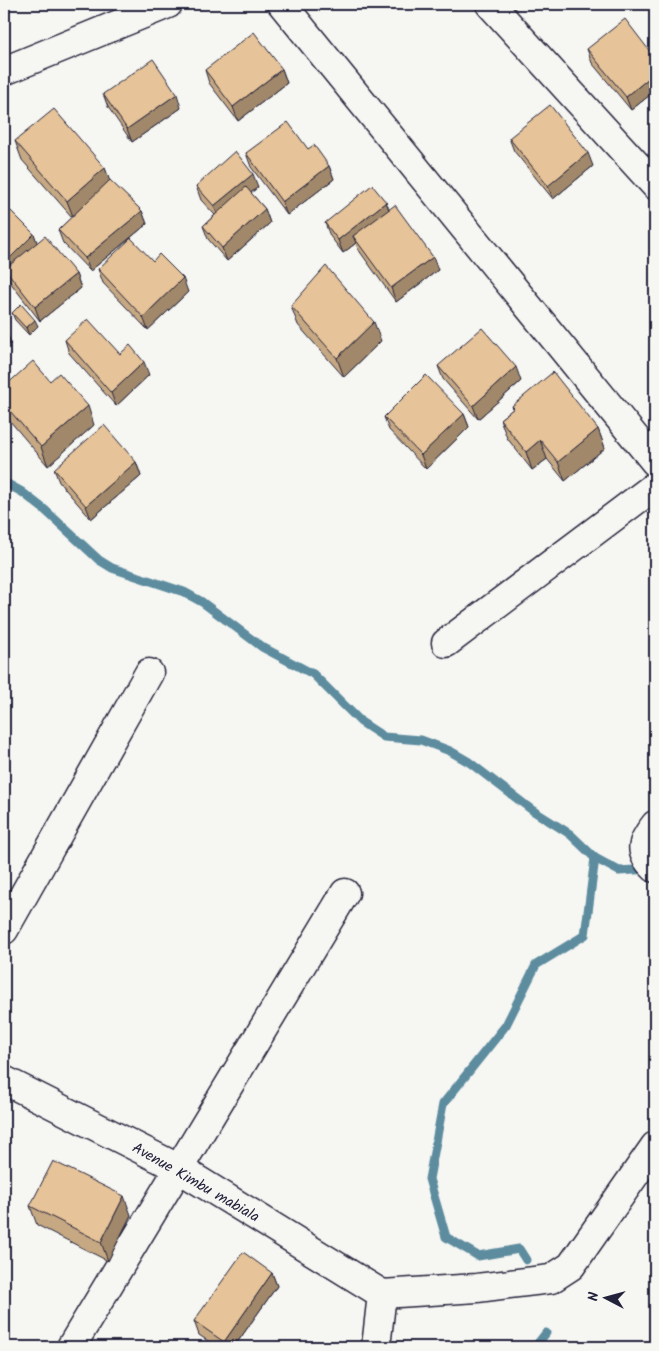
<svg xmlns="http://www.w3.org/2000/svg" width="659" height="1351" viewBox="0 0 659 1351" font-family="Kalam,sans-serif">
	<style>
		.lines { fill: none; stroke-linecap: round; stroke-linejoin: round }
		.stream { stroke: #5d8c9f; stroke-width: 9 }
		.minor-casing { stroke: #22223b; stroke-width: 31 }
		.minor { stroke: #f6f6f2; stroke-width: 28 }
		.wall { fill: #c6a883; stroke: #22223b }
		.shaded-wall { fill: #a1886a; stroke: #22223b }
		.building { fill: #e6c398; stroke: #22223b }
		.labels { text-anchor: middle; stroke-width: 4.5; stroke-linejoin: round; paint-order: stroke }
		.street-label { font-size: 15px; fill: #22223b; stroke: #f6f6f2 }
	</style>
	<rect width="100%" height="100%" fill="#f6f6f2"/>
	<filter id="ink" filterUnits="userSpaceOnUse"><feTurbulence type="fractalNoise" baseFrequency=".02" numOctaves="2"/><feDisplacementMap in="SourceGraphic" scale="10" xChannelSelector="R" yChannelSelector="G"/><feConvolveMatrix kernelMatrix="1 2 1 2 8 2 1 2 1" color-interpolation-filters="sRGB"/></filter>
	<g filter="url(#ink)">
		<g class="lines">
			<g class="stream">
				<polyline points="4,482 22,492 45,510 99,560 112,568 184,592 202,602 262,647 313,674 361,722 384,737 421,740 450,751 469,762 532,810 570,834 595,858 619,871 650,869"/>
				<polyline points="526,1260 519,1249 478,1256 446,1237 429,1179 443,1104 506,1025 536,965 585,935 595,858"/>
				<polyline points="535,1347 546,1333"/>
			</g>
			<g class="minor-casing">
				<g id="minor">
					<polyline points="282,4 655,462"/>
					<polyline points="490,4 655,185"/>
					<polyline points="4,71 168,4"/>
					<polyline points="446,643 655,486"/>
					<path d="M655,825C641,842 638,852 655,868"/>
					<polyline points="4,930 149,673"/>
					<polyline points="4,1080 178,1168 382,1294"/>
					<polyline points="382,1294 477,1288 551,1279 571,1266 655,1146"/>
					<polyline points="71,1347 345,893"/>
					<polyline points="376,1347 382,1294"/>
				</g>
			</g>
			<use href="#minor" class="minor"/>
		</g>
		<g class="wall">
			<polygon points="587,49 655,58 655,91 631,110 592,63"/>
			<polygon points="282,69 287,83 238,121 209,83 205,70"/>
			<polygon points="103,94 181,108 132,142 108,107"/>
			<polygon points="509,138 593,166 553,199 514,151"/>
			<polygon points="15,141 105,168 109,180 142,211 147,224 90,271 63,243 58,230 72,217 22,160"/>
			<polygon points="308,149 329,166 334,179 287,215 251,167 246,153"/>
			<polygon points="196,186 258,187 251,193 265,209 270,223 227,261 208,239 203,226 215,215 201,200"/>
			<polygon points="386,202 389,209 433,257 438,270 396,302 358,249 356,243 343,253 330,236 325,223"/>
			<polygon points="4,204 34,234 37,243 76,274 81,288 40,321 10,282 8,278 4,282"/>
			<polygon points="153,261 188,292 148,330 103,283 98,269"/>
			<polygon points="291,306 381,341 344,377 298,325"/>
			<polygon points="12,313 38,326 29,335 15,320"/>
			<polygon points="65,340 120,354 149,375 116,406 69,353"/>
			<polygon points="438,366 521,381 478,419 443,379"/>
			<polygon points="50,381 94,425 48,466 4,414 4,387"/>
			<polygon points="512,406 598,429 605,448 565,481 547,459 532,470 507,438 500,419 513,409"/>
			<polygon points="464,414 469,427 426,469 389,430 384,417"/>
			<polygon points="136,462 141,476 91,519 59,482 54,469"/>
			<polygon points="30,1206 131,1215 108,1261 37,1225"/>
			<polygon points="272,1273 277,1286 234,1347 217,1347 199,1335 194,1321"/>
		</g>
		<g class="shaded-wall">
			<polygon points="282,69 287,83 238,121 233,107"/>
			<polygon points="655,73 655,91 631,110 626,97"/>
			<polygon points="177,94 181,108 132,142 127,129"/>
			<polygon points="588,153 593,166 553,199 548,186"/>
			<polygon points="329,166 334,179 287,215 282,202"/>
			<polygon points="105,168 112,187 74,219 67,201"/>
			<polygon points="253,174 258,187 219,219 214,206"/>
			<polygon points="386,202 391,215 353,236 356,243 343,253 338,240"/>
			<polygon points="265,209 270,223 227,261 222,248"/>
			<polygon points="142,211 147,224 90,271 85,258"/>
			<polygon points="34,234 39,248 5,269 8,278 4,282 4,264"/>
			<polygon points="433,257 438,270 396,302 391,288"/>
			<polygon points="76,274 81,288 40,321 35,307"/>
			<polygon points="183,278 188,292 148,330 143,317"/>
			<polygon points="35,320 38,326 29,335 26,328"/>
			<polygon points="374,322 381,341 344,377 337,358"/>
			<polygon points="6,330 11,343 4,350 4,332"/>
			<polygon points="144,362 149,375 116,406 111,393"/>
			<polygon points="516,367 521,381 478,419 473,406"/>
			<polygon points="88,406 94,425 48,466 41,447"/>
			<polygon points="464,414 469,427 426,469 421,455"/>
			<polygon points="598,429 605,448 565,481 558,462"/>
			<polygon points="540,440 547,459 532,470 526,452"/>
			<polygon points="136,462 141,476 91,519 86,506"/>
			<polygon points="124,1196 131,1215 108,1261 101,1242"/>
			<polygon points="272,1273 277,1286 234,1347 226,1347 224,1342"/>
		</g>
		<g class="building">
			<polygon points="625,19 655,58 655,73 626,97 587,49"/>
			<polygon points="254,32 282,69 233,107 205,70"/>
			<polygon points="153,59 177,94 127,129 103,94"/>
			<polygon points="550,105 588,153 548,186 509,138"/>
			<polygon points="54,109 105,168 67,201 15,141"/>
			<polygon points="288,122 308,149 314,145 329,166 282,202 246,153"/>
			<polygon points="235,151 253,174 214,206 196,186"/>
			<polygon points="110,180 142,211 85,258 58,230"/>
			<polygon points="372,185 386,202 338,240 325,223"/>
			<polygon points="246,187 265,209 222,248 203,226"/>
			<polygon points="4,204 34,234 4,264"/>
			<polygon points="395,205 433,257 391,288 353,236"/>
			<polygon points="45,236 76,274 35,307 5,269"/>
			<polygon points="131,238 153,261 159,254 183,278 143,317 98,269"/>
			<polygon points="326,266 374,322 337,358 291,306"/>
			<polygon points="21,304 35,320 26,328 12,313"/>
			<polygon points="88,319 120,354 130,345 144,362 111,393 65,340"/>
			<polygon points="482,328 516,367 473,406 438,366"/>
			<polygon points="33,361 50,381 59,373 88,406 41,447 4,404 4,387"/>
			<polygon points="553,372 598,429 558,462 540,440 526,452 500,419 514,408 512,406"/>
			<polygon points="426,375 464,414 421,455 384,417"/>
			<polygon points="104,425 136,462 86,506 54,469"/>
			<polygon points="53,1161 124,1196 101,1242 30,1206"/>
			<polygon points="243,1252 272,1273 224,1342 194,1321"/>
		</g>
	</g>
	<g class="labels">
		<g class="street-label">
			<text transform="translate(196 1182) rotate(30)" y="5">Avenue Kimbu mabiala</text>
		</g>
	</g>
	<rect width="659" height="1351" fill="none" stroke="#f6f6f2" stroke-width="20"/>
	<rect x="10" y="10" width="639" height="1331" fill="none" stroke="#22223b" stroke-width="2" filter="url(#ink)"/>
	<g transform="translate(606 1298) rotate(276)" stroke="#f6f6f2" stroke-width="4" paint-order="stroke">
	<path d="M0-4L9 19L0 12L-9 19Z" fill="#22223b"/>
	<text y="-8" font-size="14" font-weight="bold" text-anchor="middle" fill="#22223b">N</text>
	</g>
</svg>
